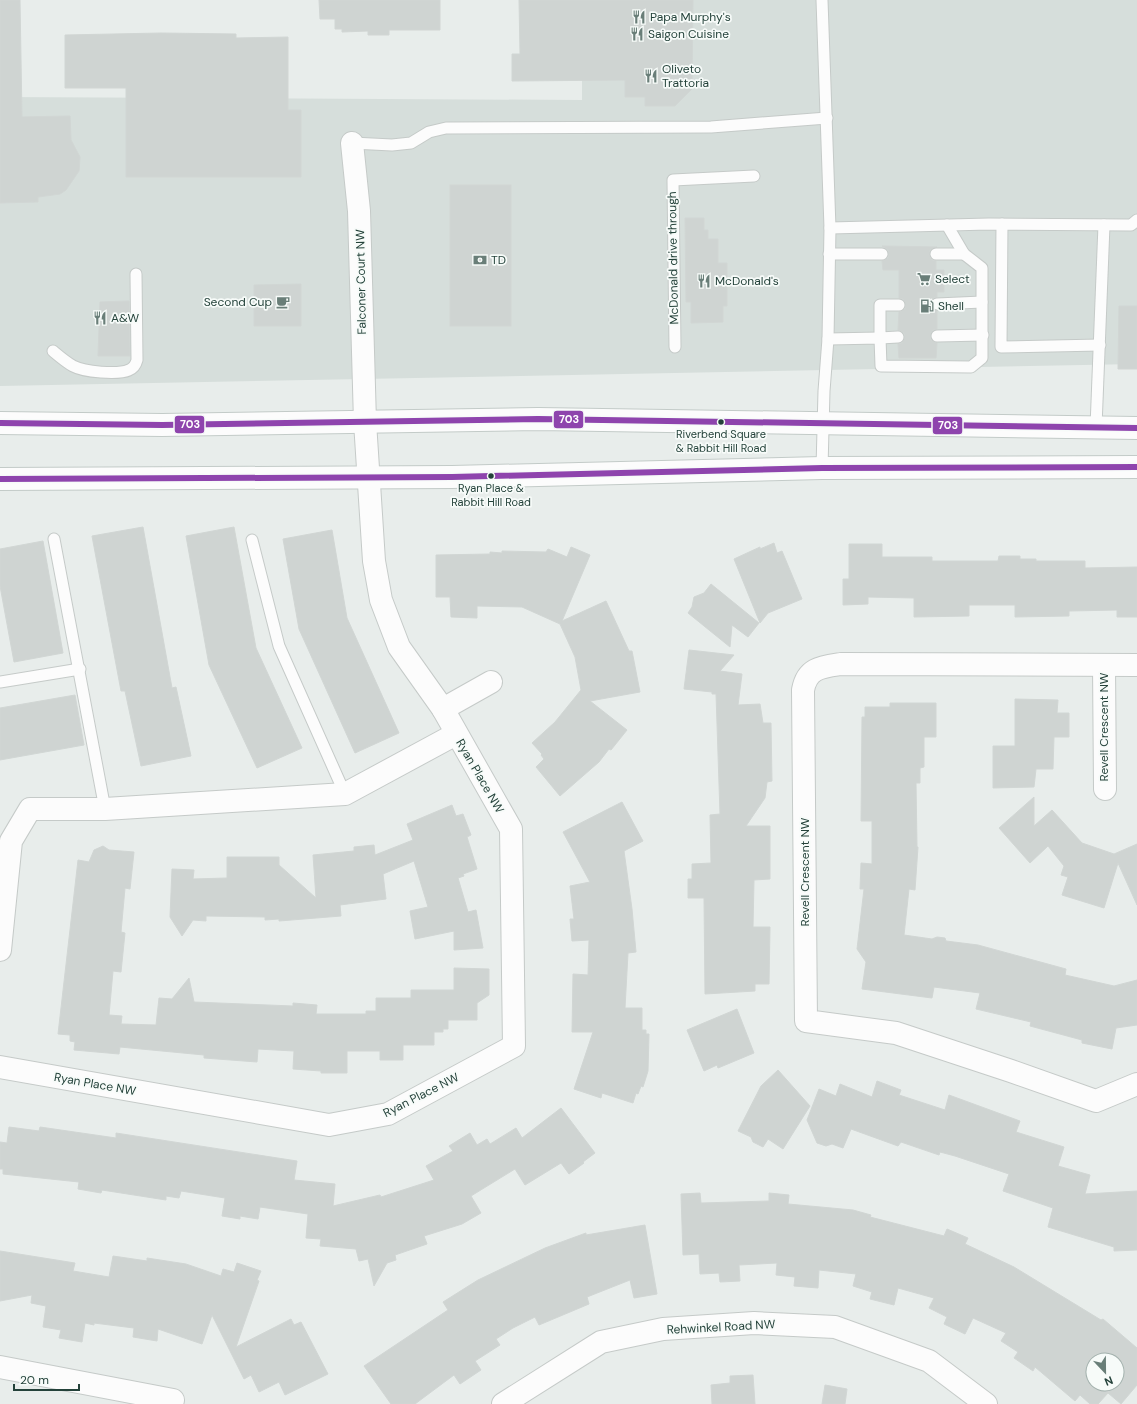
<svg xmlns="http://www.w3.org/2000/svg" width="1137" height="1404" viewBox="0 0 1137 1404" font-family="'DM Sans',sans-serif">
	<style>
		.built { fill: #d6dedb }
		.building { fill: #cfd4d2; stroke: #d1d6d4; fill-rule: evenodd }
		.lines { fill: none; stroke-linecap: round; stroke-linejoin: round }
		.service-casing { stroke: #c5cac8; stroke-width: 13 }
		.minor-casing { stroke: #c5cac8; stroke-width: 24 }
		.secondary-casing { stroke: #c3cbc8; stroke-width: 24 }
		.service { stroke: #fcfcfc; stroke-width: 11 }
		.minor { stroke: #fcfcfc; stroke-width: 22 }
		.secondary { stroke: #fcfcfc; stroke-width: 22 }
		.bus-1-casing { stroke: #f7fbf9; stroke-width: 9 }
		.bus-1 { stroke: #8e44ad; stroke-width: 6 }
		.bus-dot { fill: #24423a; stroke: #f7fbf9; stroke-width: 1.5 }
		.labels { text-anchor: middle; stroke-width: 3.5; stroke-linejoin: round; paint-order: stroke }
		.bus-label { font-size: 11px; fill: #24423a; stroke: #f7fbf9 }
		.poi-label { font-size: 12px; fill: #24423a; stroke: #f7fbf9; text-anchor: start }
		.street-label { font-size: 12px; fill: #24423a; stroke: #f7fbf9 }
		.line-badge { stroke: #f7fbf9; stroke-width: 1.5 }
		.badge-label { font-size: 11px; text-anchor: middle; font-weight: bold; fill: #fff }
	</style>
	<rect width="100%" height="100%" fill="#e8edeb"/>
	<polygon class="built" points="582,0 1137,0 1137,364 0,386 0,97 582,100"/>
	<g class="building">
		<polygon points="0,0 20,0 22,117 70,116 71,140 80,157 79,171 66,190 60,194 38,197 38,202 0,203"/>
		<polygon points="319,0 440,0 440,30 389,30 389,35 368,35 368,31 342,32 342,29 335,29 335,19 320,19"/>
		<polygon points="519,0 693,0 692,89 675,106 645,106 645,97 625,97 625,80 512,81 512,54 520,54"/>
		<polygon points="161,33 236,34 236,38 288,37 288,110 301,110 301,177 126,177 126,88 65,88 65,35"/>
		<rect x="450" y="185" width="61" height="141"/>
		<polygon points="685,218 704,218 704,230 708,230 708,239 718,239 718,263 727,263 727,306 723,306 723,322 691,323 691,302 686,302"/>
		<polygon points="882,246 937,247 930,250 929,254 932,260 936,261 936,270 944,270 944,292 937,292 937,297 933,298 930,304 931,308 937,311 937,329 933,330 930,336 931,340 937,343 936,358 899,358 898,344 902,343 905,337 904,333 898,330 899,312 905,309 906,305 903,299 899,298 899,270 883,270 882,261 888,258 889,254 888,250"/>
		<polygon points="301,284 301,326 254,326 254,285"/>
		<polygon points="129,301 130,356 98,356 100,302"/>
		<polygon points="1119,306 1137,306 1137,369 1118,369"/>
		<polygon points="143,527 172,688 176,687 191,756 141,766 125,691 121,691 92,536"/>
		<polygon points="234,527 256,648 302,748 257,768 209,665 186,536"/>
		<polygon points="332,530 347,618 399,733 355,753 299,629 283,539"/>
		<polygon points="43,541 63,653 14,662 0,586 0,549"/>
		<polygon points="774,543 777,553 782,551 802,599 768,613 760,623 734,559 760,547 760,549"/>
		<polygon points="849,544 882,544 882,557 932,557 932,561 998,561 999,556 1020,556 1020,559 1036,559 1036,561 1085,561 1085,568 1137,567 1137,617 1117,617 1117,610 1069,611 1069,616 1015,617 1015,605 969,605 969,616 914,617 914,598 868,597 868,604 843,605 843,579 849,579"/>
		<polygon points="571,547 590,555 562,621 606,601 629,651 632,651 640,692 590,701 627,730 611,750 609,749 599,762 560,796 536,767 544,759 541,755 542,754 532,743 555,722 581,690 575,657 560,624 522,607 477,606 477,618 451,617 450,597 436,597 436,555 490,554 490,552 502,553 502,551 546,552 548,549 567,557"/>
		<polygon points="711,584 759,623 748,637 732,625 730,647 688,613 692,607 694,597 704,593"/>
		<polygon points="689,650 734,655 720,671 742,674 738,705 760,704 763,723 771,723 772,781 767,782 765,798 746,826 770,826 770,879 754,880 753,927 770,927 769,984 755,984 755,991 705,994 704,898 688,898 688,879 692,879 692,864 711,863 710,815 720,814 716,694 712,694 712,692 684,689"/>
		<polygon points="75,695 84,745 0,760 0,708"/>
		<polygon points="1015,699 1058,700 1057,713 1069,713 1069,737 1054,737 1053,769 1036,769 1034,787 993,788 993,746 1015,746"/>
		<polygon points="890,703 936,703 936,737 924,737 924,767 920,768 920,783 916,783 917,847 918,847 915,890 909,889 904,935 932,939 937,937 945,938 946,941 978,945 1066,969 1065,975 1114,986 1137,980 1137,1025 1116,1028 1112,1049 1082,1043 1082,1040 1030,1026 1031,1022 976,1009 980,993 934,987 932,998 862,989 866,962 857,949 864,889 860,889 861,863 872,864 872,821 861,821 862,717 865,717 865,707 890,707"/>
		<polygon points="1034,797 1034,826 1052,810 1082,843 1114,854 1137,844 1137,905 1118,863 1104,908 1062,895 1068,877 1061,875 1064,866 1048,846 1030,863 999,828"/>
		<polygon points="622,802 643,841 624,851 632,909 636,952 628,953 625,1008 642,1008 642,1030 646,1030 646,1034 649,1034 648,1071 643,1087 641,1086 638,1094 636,1093 633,1103 602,1093 601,1098 574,1089 593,1032 572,1032 573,974 588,975 589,940 572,941 570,919 574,919 570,886 590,882 563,832"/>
		<polygon points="452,805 456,816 463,814 471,835 467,837 477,869 463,874 464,876 458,878 468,912 476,910 483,948 454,950 454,931 415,939 410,911 428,907 414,861 383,874 386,899 340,905 341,916 279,921 279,919 265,920 265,917 206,916 206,921 193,920 182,936 170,917 172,869 194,870 193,879 227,878 227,857 279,857 279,865 316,898 313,855 354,851 354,847 374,845 375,855 413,840 407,824"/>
		<polygon points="103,846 109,850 134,852 130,889 125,888 121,932 125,933 121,972 113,971 109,1015 122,1016 121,1024 156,1025 159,998 172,999 189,978 194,1002 293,1006 293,1003 317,1005 316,1014 366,1014 366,1011 376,1011 376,998 411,998 411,990 454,990 454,968 489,969 489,995 477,1003 477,1020 448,1020 448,1029 443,1029 443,1032 434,1032 434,1045 403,1045 403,1060 380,1060 380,1051 347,1051 347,1073 321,1073 321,1071 293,1069 294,1051 258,1049 257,1062 204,1058 204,1055 120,1047 119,1054 74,1050 75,1042 70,1041 70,1035 58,1034 78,860 89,862 94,850"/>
		<polygon points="737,1009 754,1053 718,1068 717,1065 704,1071 687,1030"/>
		<polygon points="778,1070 810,1106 783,1149 768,1139 763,1147 753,1142 751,1137 738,1131 761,1086"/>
		<polygon points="877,1081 901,1090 899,1095 945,1110 949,1095 1020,1121 1016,1132 1064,1147 1058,1166 1090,1175 1085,1194 1137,1191 1137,1250 1114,1251 1114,1247 1048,1227 1053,1208 1003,1191 1009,1174 955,1156 940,1152 939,1155 901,1142 898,1146 851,1129 843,1148 832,1144 826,1146 817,1143 807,1120 819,1089 836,1096 840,1084 872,1097"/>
		<polygon points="561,1108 595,1153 583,1162 584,1163 569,1174 561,1163 525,1185 515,1169 471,1196 481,1213 462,1224 424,1236 427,1244 395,1255 396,1260 387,1263 374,1286 368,1259 359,1261 356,1249 320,1246 321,1239 306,1238 308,1214 260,1207 258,1219 240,1216 240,1219 222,1216 225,1198 181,1191 179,1198 166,1196 166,1200 102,1190 101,1193 78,1189 79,1182 3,1174 3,1169 0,1169 0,1142 7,1143 9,1127 39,1131 40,1127 116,1138 116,1133 297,1161 294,1180 335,1184 333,1206 380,1195 381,1197 434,1180 426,1166 453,1151 449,1146 470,1133 477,1145 487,1139 490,1144 516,1128 522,1138"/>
		<path d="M700,1193L701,1203L769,1201V1193L789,1195L788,1204L853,1210L871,1215L870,1217L944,1236L947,1229L968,1238L965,1244L1014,1267L1101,1320L1103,1319L1137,1348V1385L1121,1404L1108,1393L1098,1404H1090L1080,1395L1075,1401L1035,1367L1033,1371L1014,1358L1018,1352L1001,1341L1006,1333L973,1318L965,1334L944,1324L947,1317L929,1308L934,1298L898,1288L894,1305L870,1299L872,1292L853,1286L856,1274L819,1270L818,1288L794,1286L795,1277L776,1275L777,1263L739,1265L740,1281L720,1282L719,1273L700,1274L699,1254L683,1255L681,1194ZM1093,1360H1117V1384H1093Z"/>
		<polygon points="645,1225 657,1294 634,1298 630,1280 587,1297 589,1304 539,1325 535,1317 513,1328 496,1339 500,1345 475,1361 481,1370 460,1384 454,1375 415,1404 391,1404 364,1366 448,1310 443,1302 478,1280 545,1248 586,1233 586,1235"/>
		<polygon points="0,1251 75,1263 73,1271 109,1277 113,1256 147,1261 147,1258 186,1264 221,1276 223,1269 234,1272 237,1263 261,1271 257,1280 259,1281 236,1347 291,1319 294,1325 301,1322 328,1374 285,1395 279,1382 259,1392 251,1375 244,1379 212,1315 202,1344 158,1329 157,1341 133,1337 134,1328 94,1323 94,1325 85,1323 82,1342 59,1338 61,1330 43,1327 46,1306 31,1303 32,1295 0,1301"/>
		<polygon points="753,1375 755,1404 712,1404 711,1385 730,1383 730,1376"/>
		<polygon points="825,1385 847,1389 845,1404 822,1404"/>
	</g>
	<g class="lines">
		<g class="service-casing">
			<g id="service">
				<polyline points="352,143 392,145 411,143 429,132 446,128 711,127 827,118"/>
				<polyline points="1002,224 1001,347 1100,345"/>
				<polyline points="830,228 989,224 1131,225 1137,220"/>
				<polyline points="829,254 882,254"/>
				<polyline points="936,254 964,254"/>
				<polyline points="937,304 982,302"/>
				<polyline points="937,336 983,335"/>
				<polyline points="898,337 880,338 880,305 899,305"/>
				<polyline points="828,339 880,338 881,366 971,367 982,358 982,268 964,254 947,225"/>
				<polyline points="675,347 673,180 754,176"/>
				<path d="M53,351C59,356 66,362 73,366C84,372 118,375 129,370C134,368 136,364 137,360L136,274"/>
				<polyline points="1096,427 1104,225"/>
				<polyline points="822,468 824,391 828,339 830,228 822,0"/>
				<polyline points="54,539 105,809"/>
				<polyline points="252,540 279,646 345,794"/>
				<polyline points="0,682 80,669"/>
			</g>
		</g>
		<g class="minor-casing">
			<g id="minor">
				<polyline points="1104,665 1105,789"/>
				<path d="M1137,665L841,664C821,667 807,668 803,690L806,1021L896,1033L1011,1071L1096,1101L1137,1084"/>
				<polyline points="443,709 491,682"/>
				<polyline points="0,950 11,841 30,809 105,809 345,794 456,734"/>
				<polyline points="0,1067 329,1125 388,1114 514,1046 511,829 443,709 399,647 381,600 374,561 365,422 359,211 352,143"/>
				<polyline points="0,1367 173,1400"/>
				<polyline points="503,1404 601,1342 663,1329 754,1323 835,1327 929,1361 986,1404"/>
			</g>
		</g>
		<g class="secondary-casing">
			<g id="secondary">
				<polyline points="0,423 162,425 538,419 1137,428"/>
				<polyline points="0,479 452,477 822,468 1137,467"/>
			</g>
		</g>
		<use href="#service" class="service"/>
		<use href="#minor" class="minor"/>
		<use href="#secondary" class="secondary"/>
		<g class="bus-1-casing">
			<g id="bus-1">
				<polyline points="0,423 162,425 538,419 1137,428"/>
				<polyline points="0,479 452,477 822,468 1137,467"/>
			</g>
		</g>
		<use href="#bus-1" class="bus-1"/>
	</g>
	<defs>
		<g id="restaurant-bare" transform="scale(1.08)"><path d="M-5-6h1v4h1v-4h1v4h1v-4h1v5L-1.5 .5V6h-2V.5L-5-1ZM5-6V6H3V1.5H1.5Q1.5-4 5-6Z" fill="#697e78" stroke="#f7fbf9" stroke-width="2.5" paint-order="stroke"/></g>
		<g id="bank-bare" transform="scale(1.08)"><path d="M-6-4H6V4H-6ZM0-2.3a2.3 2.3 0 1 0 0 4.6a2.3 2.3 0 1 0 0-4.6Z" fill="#697e78" stroke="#f7fbf9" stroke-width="2.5" paint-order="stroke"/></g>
		<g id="supermarket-bare" transform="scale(1.08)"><path d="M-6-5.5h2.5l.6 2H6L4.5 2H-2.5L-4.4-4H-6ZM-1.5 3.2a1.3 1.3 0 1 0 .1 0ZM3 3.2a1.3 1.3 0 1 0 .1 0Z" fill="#697e78" stroke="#f7fbf9" stroke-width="2.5" paint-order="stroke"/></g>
		<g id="cafe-bare" transform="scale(1.08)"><path d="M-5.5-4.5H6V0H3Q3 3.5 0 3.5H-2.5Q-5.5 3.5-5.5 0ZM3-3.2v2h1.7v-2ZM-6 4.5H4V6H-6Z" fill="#697e78" stroke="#f7fbf9" stroke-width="2.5" paint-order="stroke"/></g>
		<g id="fuel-bare" transform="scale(1.08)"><path d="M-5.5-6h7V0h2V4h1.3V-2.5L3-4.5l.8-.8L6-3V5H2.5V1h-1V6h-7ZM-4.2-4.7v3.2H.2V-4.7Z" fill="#697e78" stroke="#f7fbf9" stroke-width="2.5" paint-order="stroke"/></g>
	</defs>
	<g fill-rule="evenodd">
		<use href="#restaurant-bare" x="639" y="17"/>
		<use href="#restaurant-bare" x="637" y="34"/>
		<use href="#restaurant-bare" x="651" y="76"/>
		<use href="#bank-bare" x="480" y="260"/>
		<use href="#supermarket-bare" x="924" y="279"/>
		<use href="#restaurant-bare" x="704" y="281"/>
		<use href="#cafe-bare" x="283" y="302"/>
		<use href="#fuel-bare" x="927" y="306"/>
		<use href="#restaurant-bare" x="100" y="318"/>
	</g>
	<g class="bus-dot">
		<circle cx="721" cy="422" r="3.5"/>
		<circle cx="491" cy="476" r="3.5"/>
	</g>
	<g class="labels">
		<g class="bus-label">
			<text x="721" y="438">Riverbend Square<tspan x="721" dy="14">&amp; Rabbit Hill Road</tspan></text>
			<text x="491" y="492">Ryan Place &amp;<tspan x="491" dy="14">Rabbit Hill Road</tspan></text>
		</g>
		<g class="poi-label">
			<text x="650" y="21">Papa Murphy's</text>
			<text x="648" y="38">Saigon Cuisine</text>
			<text x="662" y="73">Oliveto<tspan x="662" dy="14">Trattoria</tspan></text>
			<text x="491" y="264">TD</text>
			<text x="935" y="283">Select</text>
			<text x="715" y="285">McDonald's</text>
			<text x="272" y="306" text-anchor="end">Second Cup</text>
			<text x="938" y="310">Shell</text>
			<text x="111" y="322">A&amp;W</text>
		</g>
		<g class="street-label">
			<text transform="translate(673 258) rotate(-91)" y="4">McDonald drive through</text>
			<text transform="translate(361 282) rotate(-91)" y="4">Falconer Court NW</text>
			<text transform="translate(1104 727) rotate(-90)" y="4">Revell Crescent NW</text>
			<text transform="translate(480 776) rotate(60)" y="4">Ryan Place NW</text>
			<text transform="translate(805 872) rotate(-90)" y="4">Revell Crescent NW</text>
			<text transform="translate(95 1084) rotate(10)" y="4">Ryan Place NW</text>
			<text transform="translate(421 1095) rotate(-27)" y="4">Ryan Place NW</text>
			<text transform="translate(721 1327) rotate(-3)" y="4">Rehwinkel Road NW</text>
		</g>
	</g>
	<g class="line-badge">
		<rect x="553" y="410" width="31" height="19" rx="4" fill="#8e44ad"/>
		<rect x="174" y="415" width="31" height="19" rx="4" fill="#8e44ad"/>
		<rect x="932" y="416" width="31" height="19" rx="4" fill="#8e44ad"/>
	</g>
	<g class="badge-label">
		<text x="569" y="423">703</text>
		<text x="190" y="428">703</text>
		<text x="948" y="429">703</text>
	</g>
	<g transform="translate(1105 1372) rotate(158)"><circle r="19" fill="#f7fbf9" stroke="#a3b1ad"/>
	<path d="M0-3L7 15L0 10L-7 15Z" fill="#697e78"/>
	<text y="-6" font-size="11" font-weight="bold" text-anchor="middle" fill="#24423a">N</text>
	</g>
	<path d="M14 1384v6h65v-6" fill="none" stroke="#24423a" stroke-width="2"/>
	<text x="20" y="1384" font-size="12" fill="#24423a" stroke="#f7fbf9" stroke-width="3" paint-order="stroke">20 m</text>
</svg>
